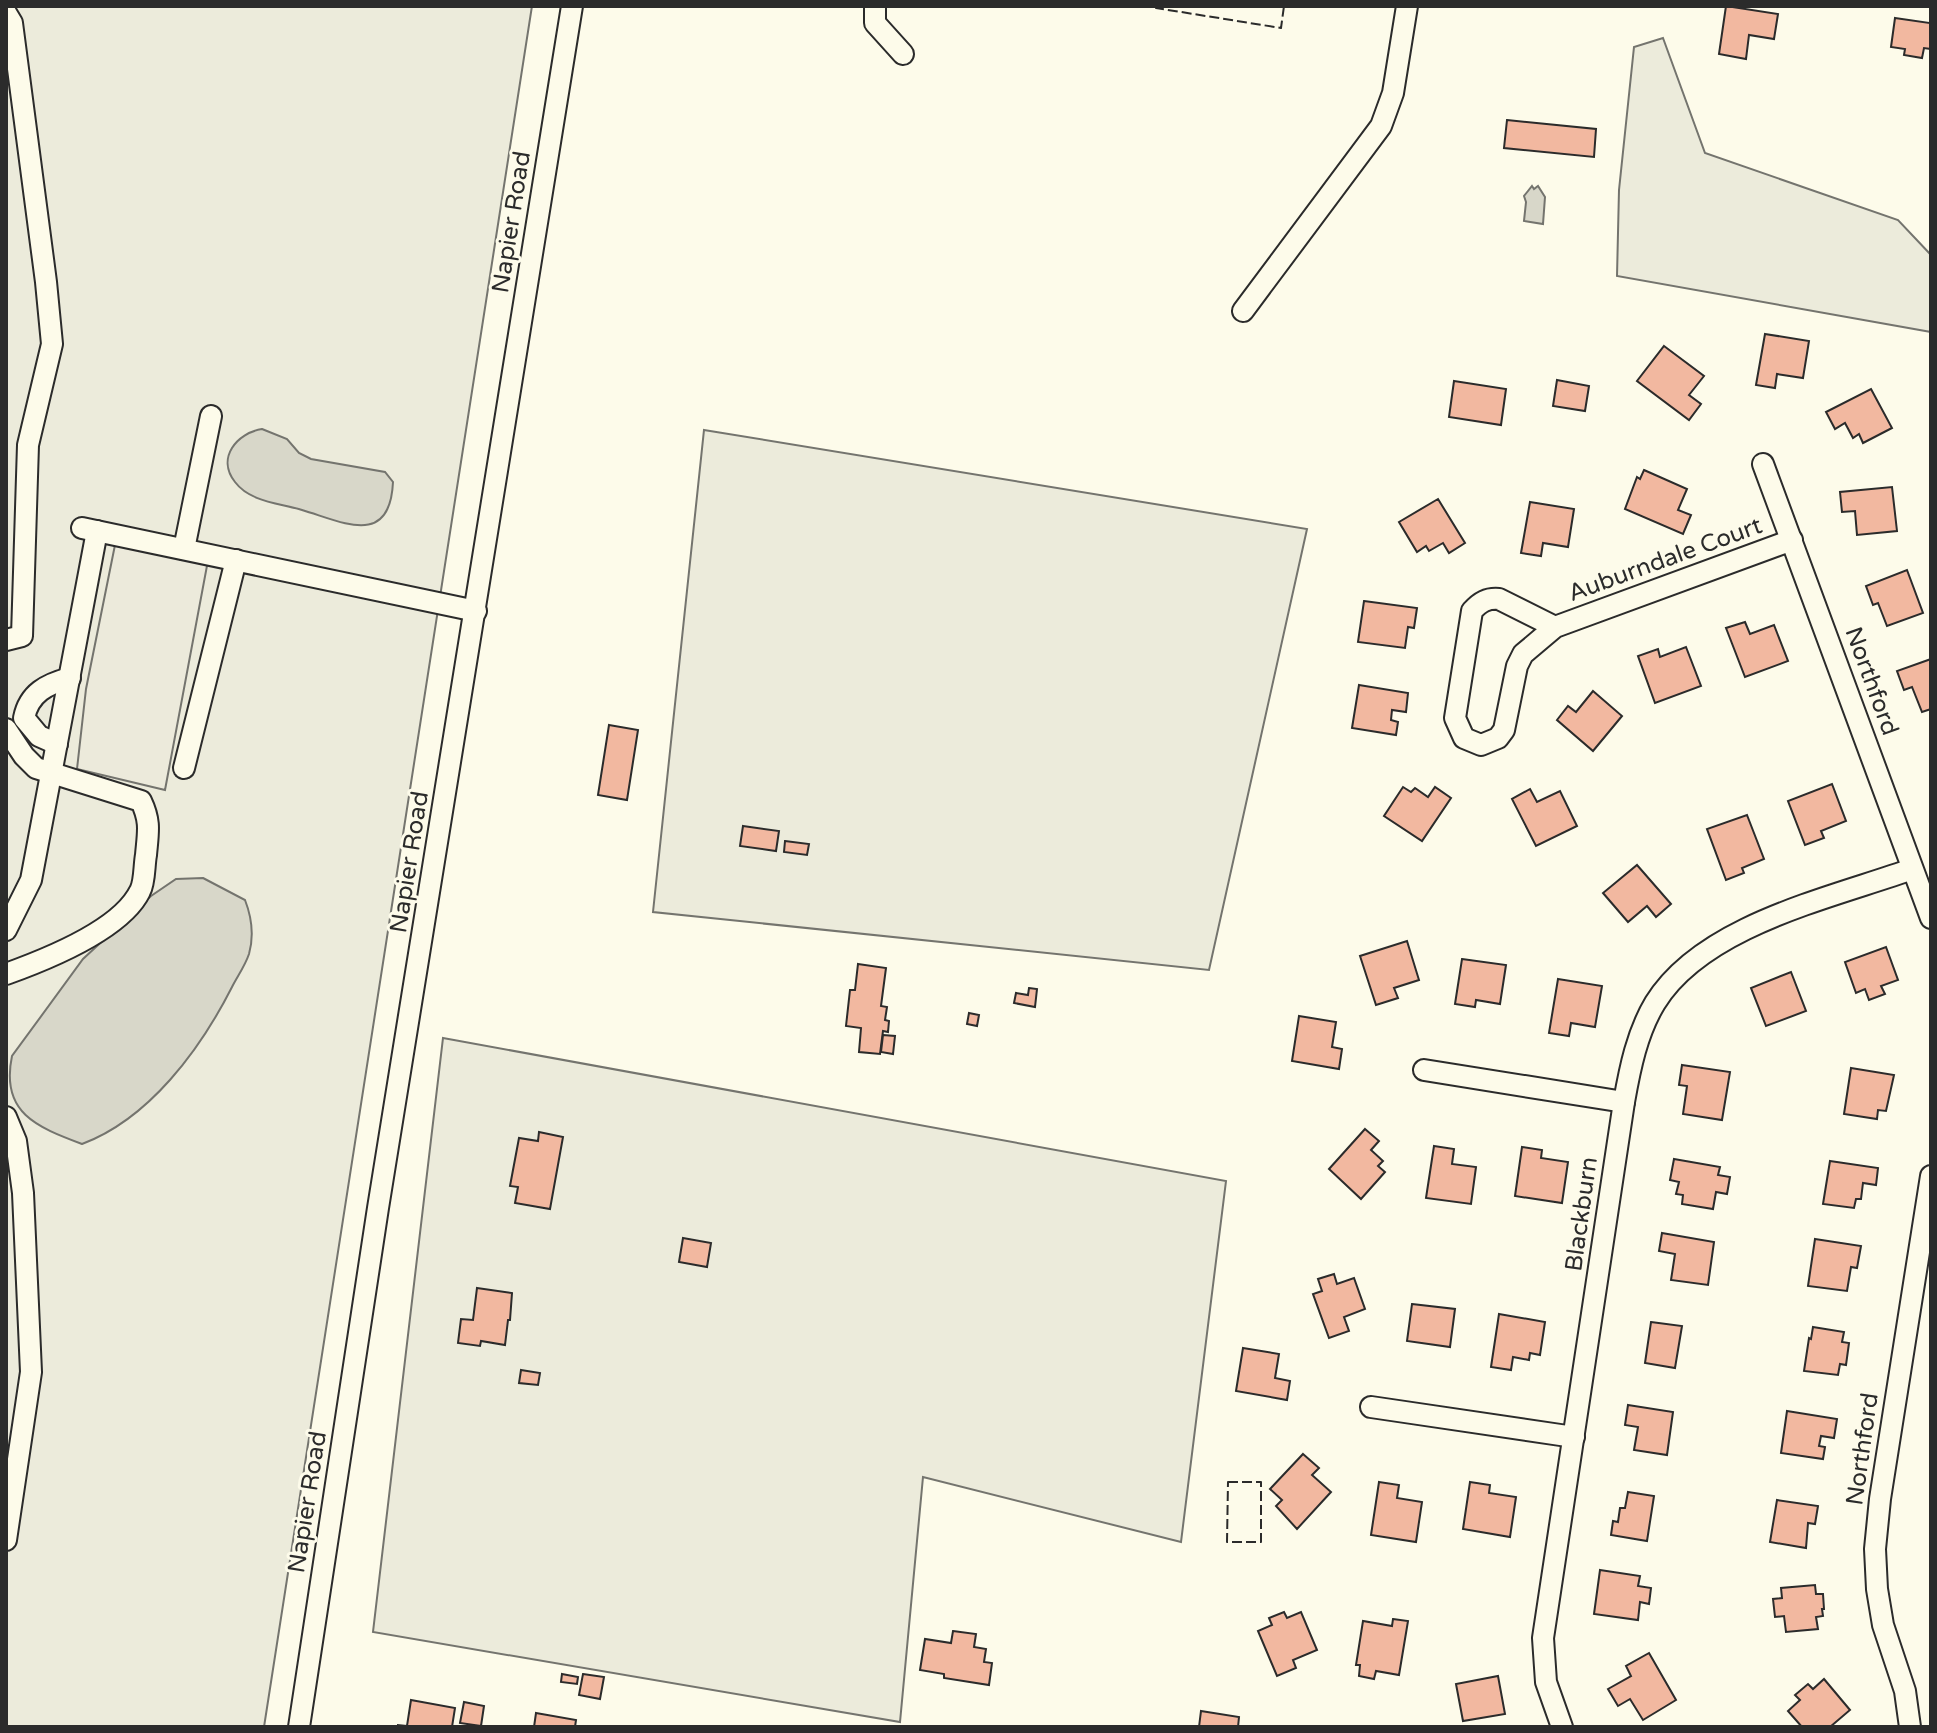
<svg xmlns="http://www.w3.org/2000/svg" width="1937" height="1733" viewBox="0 0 1937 1733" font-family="'Varela Round',sans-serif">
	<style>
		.green { fill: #ecebdb; stroke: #74746e; stroke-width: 2 }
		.parking { fill: #eceadb; stroke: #74746e; stroke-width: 2 }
		.water { fill: #d8d7c9; stroke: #74746e; stroke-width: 2 }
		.building { fill: #f2b8a0; stroke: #2b2b2b; stroke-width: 2 }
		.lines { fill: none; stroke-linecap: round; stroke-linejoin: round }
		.minor-casing { stroke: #2b2b2b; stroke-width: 24 }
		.minor { stroke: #fdfbea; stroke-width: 20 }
		.fence { stroke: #2b2b2b; stroke-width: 2; stroke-dasharray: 10 4; stroke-linecap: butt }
		.labels { text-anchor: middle; stroke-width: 6; stroke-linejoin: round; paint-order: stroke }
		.street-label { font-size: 24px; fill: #2b2b2b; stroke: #fdfbea }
	</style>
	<rect width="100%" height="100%" fill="#fdfbea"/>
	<g class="green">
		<polygon points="6,6 532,6 264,1727 6,1727"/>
		<polygon points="1663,38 1705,153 1898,220 1931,255 1931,332 1617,276 1619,190 1634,47"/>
		<polygon points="704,430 1307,529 1209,970 653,912"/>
		<polygon points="443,1038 1226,1181 1181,1542 923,1477 900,1722 373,1632"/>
	</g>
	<polygon class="parking" points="117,535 209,555 165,790 77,769 86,689"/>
	<g class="water">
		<polygon points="1532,186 1534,189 1538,186 1545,197 1543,224 1524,221 1526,202 1524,196"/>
		<path d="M262,429L287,439L299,453L311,459L385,472L393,482C390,548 343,522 302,510C279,503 250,502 235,482C216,458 237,433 262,429Z"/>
		<path d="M203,878L245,900C252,918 254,936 249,954C245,966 237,977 232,987C200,1050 149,1119 82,1144C37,1127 0,1113 12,1056L83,959L151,896L176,879Z"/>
	</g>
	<g class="building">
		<polygon points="1726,6 1778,14 1774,39 1749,35 1746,59 1719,54"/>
		<polygon points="1895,18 1930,23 1931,49 1924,48 1922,58 1904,55 1905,49 1891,47"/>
		<polygon points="1507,120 1596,129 1594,157 1504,148"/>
		<polygon points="1765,334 1809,341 1803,378 1777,374 1775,388 1756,385"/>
		<polygon points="1664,346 1704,376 1689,395 1701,404 1689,420 1637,381"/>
		<polygon points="1557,380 1589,386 1585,411 1553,406"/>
		<polygon points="1454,381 1506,389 1501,425 1449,417"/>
		<polygon points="1871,389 1892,428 1863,443 1859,434 1853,438 1845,423 1835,429 1826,412"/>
		<polygon points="1644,470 1687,489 1678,510 1691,515 1683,534 1625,509 1637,477 1640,479"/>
		<polygon points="1892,487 1897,531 1857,535 1855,511 1842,512 1840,492"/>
		<polygon points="1438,499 1465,543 1449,553 1443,543 1429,551 1426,546 1417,552 1399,522"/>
		<polygon points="1530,502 1574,509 1568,547 1543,543 1541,556 1521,553"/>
		<polygon points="1907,570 1923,613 1887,626 1878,603 1873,605 1866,586"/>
		<polygon points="1364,601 1417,608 1414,628 1408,627 1405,648 1358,642"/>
		<polygon points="1745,622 1750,634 1774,625 1788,661 1745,677 1726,628"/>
		<polygon points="1686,647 1701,686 1655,703 1638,656 1658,649 1660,657"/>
		<polygon points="1931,659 1931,709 1922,712 1912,687 1904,690 1897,671"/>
		<polygon points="1359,685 1408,693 1406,712 1392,710 1391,720 1398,722 1396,735 1352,728"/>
		<polygon points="1593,691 1622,716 1593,751 1557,720 1568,706 1576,712"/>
		<polygon points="609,725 638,730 627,800 598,795"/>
		<polygon points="1832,784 1846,821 1821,831 1824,838 1805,845 1788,801"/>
		<polygon points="1403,787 1411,792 1415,788 1428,797 1435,787 1451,798 1422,841 1384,816"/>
		<polygon points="1530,789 1537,802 1560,791 1577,826 1536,846 1512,799"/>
		<polygon points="1747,815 1764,859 1742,868 1744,873 1726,880 1707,829"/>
		<polygon points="743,826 779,831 776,851 740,846"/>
		<polygon points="785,841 809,844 807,855 784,852"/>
		<polygon points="1637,865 1671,904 1656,917 1647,906 1628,922 1603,893"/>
		<polygon points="1407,941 1419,980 1394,988 1398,998 1376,1005 1360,956"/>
		<polygon points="1886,947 1898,980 1881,986 1885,994 1869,1000 1865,989 1856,993 1845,962"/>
		<polygon points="1462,959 1506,965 1500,1004 1476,1000 1475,1007 1455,1004"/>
		<polygon points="858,964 886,968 881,1006 887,1007 885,1020 889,1021 888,1032 883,1031 880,1054 859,1052 861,1028 846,1026 850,990 855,990"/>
		<polygon points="1791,972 1806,1011 1766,1026 1751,988"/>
		<polygon points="1558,979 1602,986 1595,1027 1571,1023 1569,1036 1549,1033"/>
		<polygon points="1029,988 1037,989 1035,1007 1014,1003 1016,993 1028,995"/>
		<polygon points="969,1013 979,1015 977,1026 967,1024"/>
		<polygon points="1299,1016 1336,1022 1332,1047 1342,1049 1339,1069 1292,1061"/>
		<polygon points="883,1035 895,1036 893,1054 881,1052"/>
		<polygon points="1682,1065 1730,1072 1722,1120 1683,1114 1687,1086 1679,1085"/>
		<polygon points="1851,1068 1894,1075 1886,1111 1878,1110 1877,1119 1844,1114"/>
		<polygon points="1365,1129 1379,1141 1371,1150 1383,1161 1378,1166 1385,1172 1361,1199 1329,1169"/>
		<polygon points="539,1132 563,1137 550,1209 515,1203 518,1187 510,1186 519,1138 538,1141"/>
		<polygon points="1434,1146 1454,1149 1452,1164 1476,1167 1471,1204 1426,1198"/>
		<polygon points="1522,1147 1542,1150 1541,1158 1568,1162 1562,1203 1515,1196"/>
		<polygon points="1674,1159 1720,1167 1718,1175 1730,1177 1727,1194 1716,1192 1713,1209 1682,1204 1683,1195 1676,1194 1679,1182 1670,1180"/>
		<polygon points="1830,1161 1878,1168 1876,1185 1863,1183 1861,1199 1856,1199 1854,1208 1823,1204"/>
		<polygon points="1662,1233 1714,1242 1708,1285 1671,1280 1675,1254 1659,1251"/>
		<polygon points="683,1238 711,1243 707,1267 679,1262"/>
		<polygon points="1815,1239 1861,1246 1857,1268 1851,1267 1847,1291 1808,1286"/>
		<polygon points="1334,1274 1337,1284 1354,1278 1365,1309 1344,1317 1349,1331 1329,1338 1313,1294 1322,1291 1318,1279"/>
		<polygon points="477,1288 512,1293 510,1320 508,1320 505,1345 481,1341 480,1346 458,1343 461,1319 473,1320"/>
		<polygon points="1412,1304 1455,1309 1450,1347 1407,1341"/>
		<polygon points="1499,1314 1545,1322 1540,1355 1530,1353 1529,1360 1513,1357 1511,1370 1491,1367"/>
		<polygon points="1651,1322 1682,1326 1675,1368 1645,1363"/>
		<polygon points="1813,1327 1844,1332 1842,1342 1849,1343 1846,1365 1840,1364 1838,1375 1804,1371 1809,1338 1811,1339"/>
		<polygon points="1243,1348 1279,1354 1275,1378 1290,1381 1287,1400 1236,1391"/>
		<polygon points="521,1370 540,1373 538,1385 519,1383"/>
		<polygon points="1628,1405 1673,1412 1667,1455 1634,1450 1638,1427 1625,1425"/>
		<polygon points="1787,1411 1837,1419 1834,1438 1821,1436 1819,1446 1825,1447 1823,1459 1781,1453"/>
		<polygon points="1303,1454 1319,1468 1312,1475 1331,1492 1297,1529 1276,1506 1282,1500 1270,1489"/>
		<polygon points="1379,1482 1399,1485 1397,1498 1422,1502 1416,1542 1371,1535"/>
		<polygon points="1470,1482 1490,1485 1489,1493 1516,1497 1510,1537 1463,1529"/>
		<polygon points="1628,1492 1654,1496 1647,1541 1611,1535 1613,1521 1618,1522 1620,1508 1625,1508"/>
		<polygon points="1777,1500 1818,1506 1815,1524 1808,1523 1806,1548 1770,1542"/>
		<polygon points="1600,1570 1640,1576 1638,1586 1651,1588 1649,1604 1640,1602 1638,1620 1594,1614"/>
		<polygon points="1815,1585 1816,1594 1823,1594 1824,1609 1822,1609 1823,1616 1816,1617 1818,1629 1786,1632 1784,1616 1775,1617 1773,1599 1782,1598 1781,1588"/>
		<polygon points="1284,1612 1287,1618 1301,1612 1317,1650 1293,1660 1296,1668 1277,1676 1258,1631 1272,1625 1269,1618"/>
		<polygon points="1393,1619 1408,1621 1399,1675 1376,1671 1374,1679 1359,1676 1360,1665 1356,1665 1363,1621 1392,1626"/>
		<polygon points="953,1631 976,1634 974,1647 986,1649 984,1662 992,1663 989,1685 944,1678 944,1674 920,1670 925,1639 951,1643"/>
		<polygon points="1649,1653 1676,1700 1643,1720 1630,1699 1618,1706 1608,1689 1631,1676 1626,1666"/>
		<polygon points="562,1674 578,1677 577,1684 561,1682"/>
		<polygon points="583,1674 604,1677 600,1699 579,1695"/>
		<polygon points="1498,1676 1505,1714 1463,1721 1456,1684"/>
		<polygon points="1824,1679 1850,1710 1830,1727 1802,1727 1788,1711 1800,1700 1795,1695 1808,1684 1813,1689"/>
		<polygon points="411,1700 455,1708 452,1727 398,1727 398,1725 407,1726"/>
		<polygon points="464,1702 484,1706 481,1726 460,1723"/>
		<polygon points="1201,1711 1239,1717 1238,1727 1199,1727"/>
		<polygon points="536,1713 576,1720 575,1727 534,1727"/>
	</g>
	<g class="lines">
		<g class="minor-casing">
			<g id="minor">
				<polyline points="875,6 875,23 903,54"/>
				<polyline points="6,13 12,23 46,282 52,344 28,445 22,636 6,640"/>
				<polyline points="1243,311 1381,126 1393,93 1407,6"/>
				<polyline points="1763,464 1931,918"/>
				<polyline points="82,528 476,611"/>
				<polyline points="184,549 211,416"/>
				<path d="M1555,627L1523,654L1517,666L1504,730L1498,738L1481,745L1464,738L1455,718L1472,611C1480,602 1487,598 1499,599L1555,627L1792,540"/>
				<path d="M6,729L24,756L36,768L141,801C151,822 148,832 146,855C144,865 145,882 140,891C121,930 45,960 6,974"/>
				<path d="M57,744L39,736L24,718C29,693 47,684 70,678"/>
				<polyline points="184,768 236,560"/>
				<polyline points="6,930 31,880 97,531"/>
				<polyline points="1424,1070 1624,1102"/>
				<polyline points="6,1117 16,1141 23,1193 31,1372 6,1540"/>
				<polyline points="1371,1407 1574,1437"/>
				<polyline points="299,1727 378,1208 572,6"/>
				<path d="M1562,1727L1546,1682L1543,1638L1624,1102C1630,1068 1637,1033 1655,1003C1703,925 1831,898 1912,869"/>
				<polyline points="1910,1727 1905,1691 1883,1625 1877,1589 1875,1549 1880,1499 1931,1176"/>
			</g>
		</g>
		<use href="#minor" class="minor"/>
		<g class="fence">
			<polyline points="1156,6 1156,8 1281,28 1284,6"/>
			<polygon points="1228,1482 1261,1482 1261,1542 1227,1542"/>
		</g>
	</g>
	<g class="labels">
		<g class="street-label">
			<text transform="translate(511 222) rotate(-81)" y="8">Napier Road</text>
			<text transform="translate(1665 559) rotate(-20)" y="8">Auburndale Court</text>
			<text transform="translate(1872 681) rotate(70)" y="8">Northford</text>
			<text transform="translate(409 862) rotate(-81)" y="8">Napier Road</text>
			<text transform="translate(1581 1214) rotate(-82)" y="8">Blackburn</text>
			<text transform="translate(1862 1449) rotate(-82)" y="8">Northford</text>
			<text transform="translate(307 1502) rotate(-81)" y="8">Napier Road</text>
		</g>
	</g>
	<rect width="1937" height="1733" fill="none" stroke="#2b2b2b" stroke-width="16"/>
</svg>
